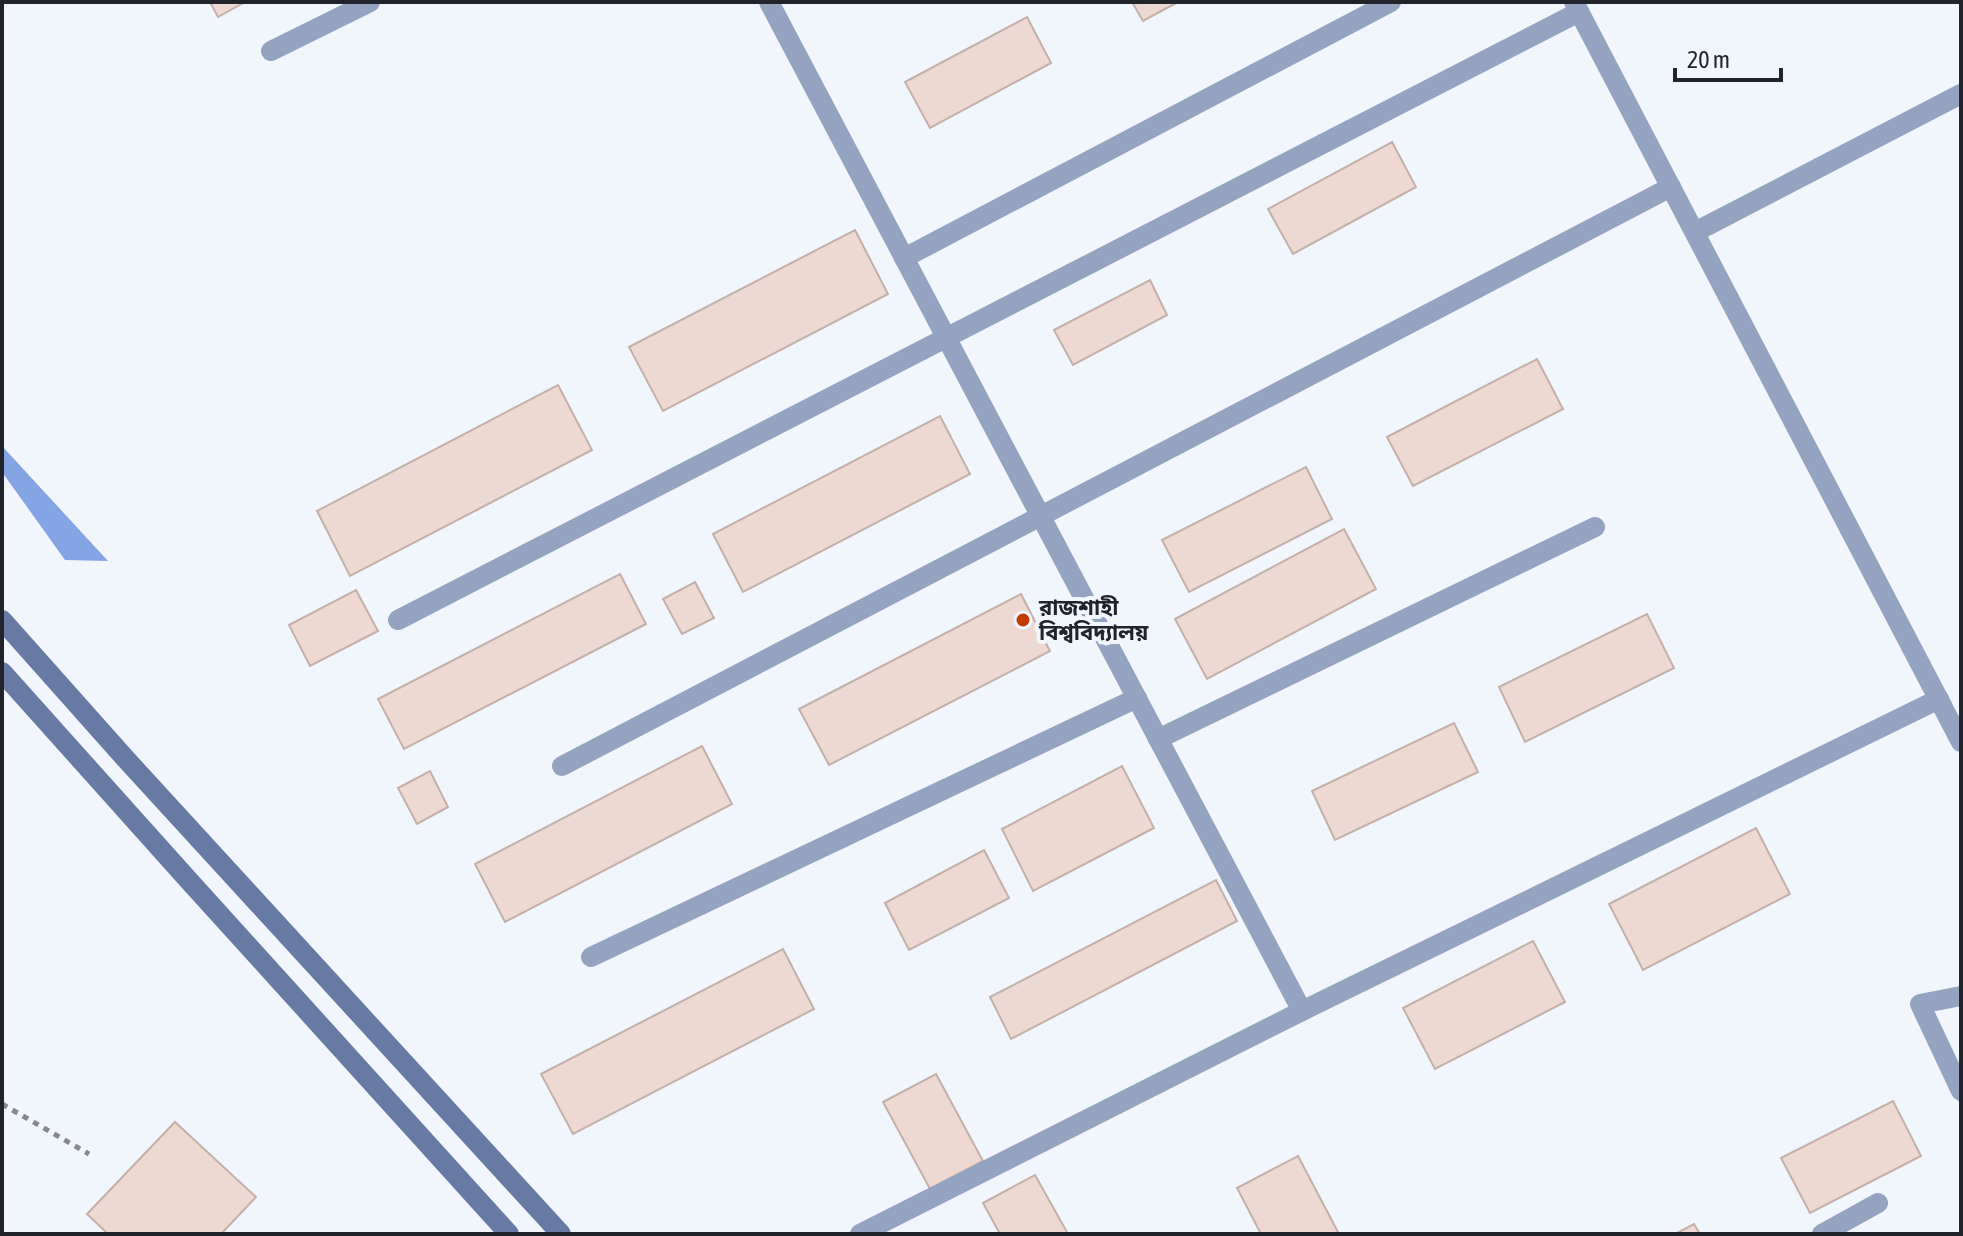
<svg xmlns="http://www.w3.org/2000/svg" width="1963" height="1236" viewBox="0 0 1963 1236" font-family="'Asap Condensed','Noto Sans Bengali',sans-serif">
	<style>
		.water { fill: #85a4e3 }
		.building { fill: #eed9d2; stroke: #c4b0a9; stroke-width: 2 }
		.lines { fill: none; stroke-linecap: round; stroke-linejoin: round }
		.path { stroke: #85888f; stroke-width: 5; stroke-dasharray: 6 6; stroke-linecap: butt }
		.street { stroke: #94a3bf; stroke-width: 20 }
		.secondary { stroke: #667aa3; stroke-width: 20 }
		.poi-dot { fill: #c13a00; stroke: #f1f5fc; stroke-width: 3 }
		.labels { text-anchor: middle; stroke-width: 8; stroke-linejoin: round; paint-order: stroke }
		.poi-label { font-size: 22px; font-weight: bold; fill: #21242a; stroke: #f1f5fc; text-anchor: start }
	</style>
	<rect width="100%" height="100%" fill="#f1f5fc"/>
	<polygon class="water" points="2,446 108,561 65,560 2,472"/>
	<g class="building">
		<polygon points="210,2 245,2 218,17"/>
		<polygon points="1132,2 1178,2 1143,21"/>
		<polygon points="1027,17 1051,63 930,128 905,82"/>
		<polygon points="1392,142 1416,187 1293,254 1268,209"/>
		<polygon points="855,230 888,294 663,411 629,347"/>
		<polygon points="1150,280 1167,315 1073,365 1054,330"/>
		<polygon points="1537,359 1563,409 1413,486 1387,437"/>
		<polygon points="558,385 592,450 350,576 317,511"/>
		<polygon points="940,416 970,474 743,592 713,534"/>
		<polygon points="1306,467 1332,519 1189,592 1162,540"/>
		<polygon points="1344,529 1376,589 1207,679 1175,619"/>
		<polygon points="620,574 646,624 404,749 378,699"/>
		<polygon points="695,582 714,618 682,634 663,599"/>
		<polygon points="356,590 378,631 310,666 289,625"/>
		<polygon points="1021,594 1050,651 829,765 799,709"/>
		<polygon points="1647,614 1674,668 1525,742 1499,687"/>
		<polygon points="1454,723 1478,772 1335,840 1312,791"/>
		<polygon points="702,746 732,804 505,922 475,864"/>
		<polygon points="1122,766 1154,828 1033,891 1002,829"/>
		<polygon points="430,771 448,807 417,824 398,788"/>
		<polygon points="1756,828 1790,894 1643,970 1609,904"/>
		<polygon points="984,850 1009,898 909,950 885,903"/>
		<polygon points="1216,880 1237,921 1011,1039 990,997"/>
		<polygon points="1533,941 1565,1002 1435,1069 1403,1008"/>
		<polygon points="783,949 814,1009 573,1134 541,1074"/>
		<polygon points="936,1074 983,1161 930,1189 883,1102"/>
		<polygon points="1893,1101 1921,1156 1810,1213 1781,1158"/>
		<polygon points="175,1122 256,1197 221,1234 108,1234 87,1214"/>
		<polygon points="1298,1156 1339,1234 1261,1234 1237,1188"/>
		<polygon points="1035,1175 1068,1234 1000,1234 983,1203"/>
		<polygon points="1694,1224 1700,1234 1675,1234"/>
	</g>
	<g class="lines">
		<polyline class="path" points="2,1104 89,1154"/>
		<g class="street">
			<polyline points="769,2 1302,1011"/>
			<polyline points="1574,2 1961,742"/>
			<polyline points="271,51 370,2"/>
			<polyline points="1695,232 1961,94"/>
			<polyline points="904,258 1391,2"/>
			<polyline points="398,620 1579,12"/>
			<polyline points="1158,739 1595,527"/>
			<polyline points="562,766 1671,187"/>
			<polyline points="591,957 1137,698"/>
			<polyline points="1961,996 1920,1004 1961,1091"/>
			<polyline points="860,1234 1302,1011 1939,699"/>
			<polyline points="1822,1234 1878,1203"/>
		</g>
		<g class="secondary">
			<polyline points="2,620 124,757 561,1234"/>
			<polyline points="2,672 183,874 509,1234"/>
		</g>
	</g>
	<circle class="poi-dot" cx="1023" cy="620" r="8"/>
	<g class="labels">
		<g class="poi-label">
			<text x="1039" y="615">রাজশাহী<tspan x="1039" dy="25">বিশ্ববিদ্যালয়</tspan></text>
		</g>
	</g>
	<rect width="1963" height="1236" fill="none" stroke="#21242a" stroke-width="8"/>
	<path d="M1675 68v12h106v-12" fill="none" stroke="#21242a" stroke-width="4"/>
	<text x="1687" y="68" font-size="24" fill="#21242a" stroke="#f1f5fc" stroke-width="6" paint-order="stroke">20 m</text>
</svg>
